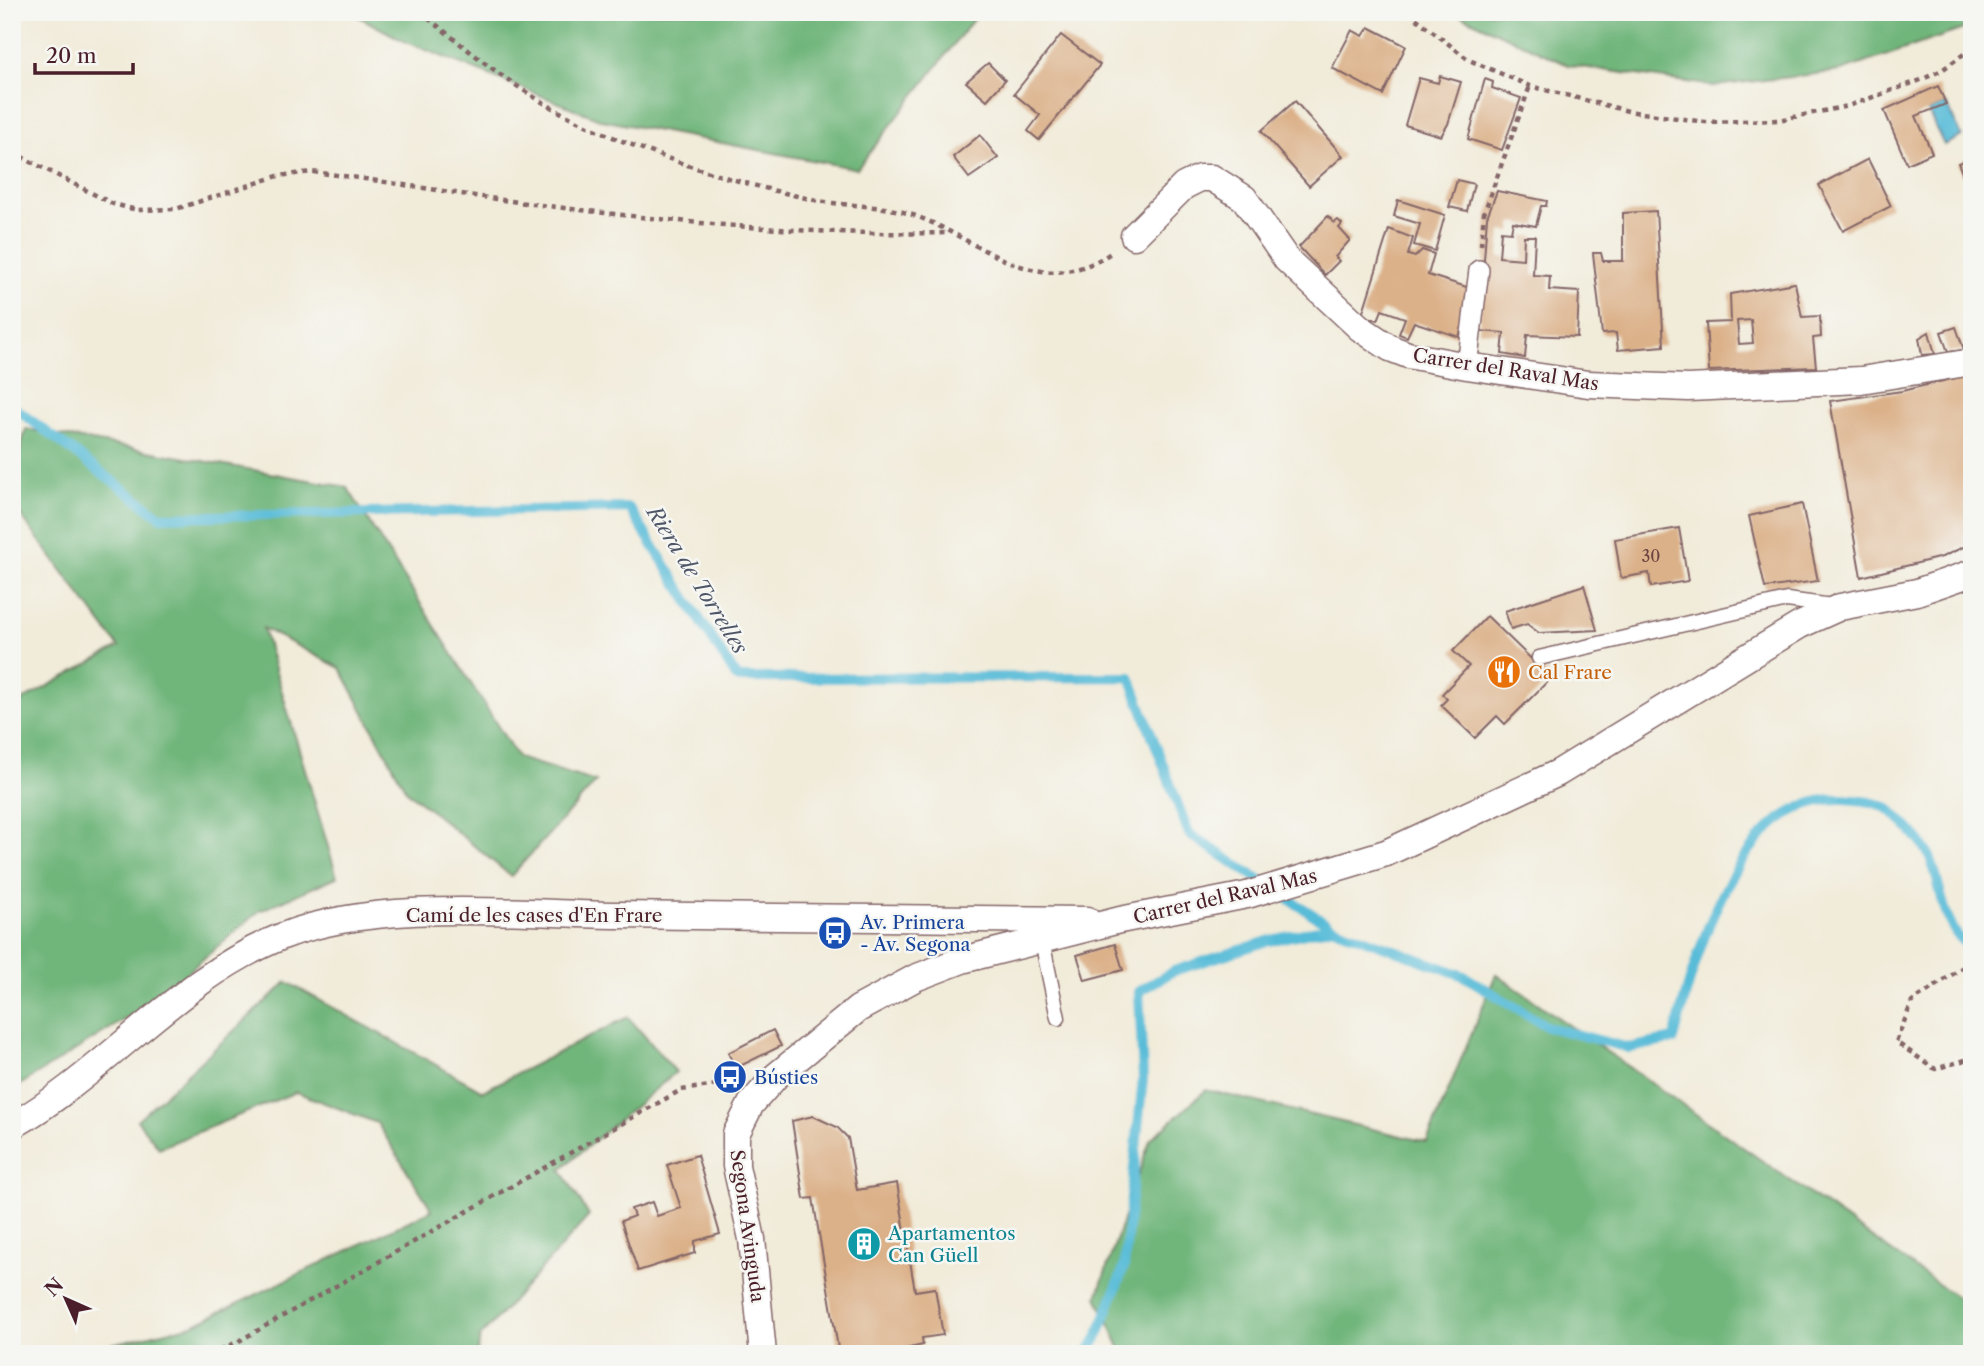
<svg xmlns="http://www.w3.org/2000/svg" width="1984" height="1366" viewBox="0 0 1984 1366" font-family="'Libre Caslon Text',serif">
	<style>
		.forest { fill: #70b57a; stroke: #5d6a52; stroke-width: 2 }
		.water { fill: #59bcd8; stroke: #526e82; stroke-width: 2 }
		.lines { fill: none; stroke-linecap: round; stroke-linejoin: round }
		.stream { stroke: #59bcd8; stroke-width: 10 }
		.building { fill: #dbb189; fill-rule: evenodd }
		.service-casing { stroke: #846668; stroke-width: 17 }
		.pedestrian-casing { stroke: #846668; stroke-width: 22 }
		.minor-casing { stroke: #846668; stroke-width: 29 }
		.path { stroke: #846668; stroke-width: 4.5; stroke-dasharray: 5 5; stroke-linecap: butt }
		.service { stroke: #fff; stroke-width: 14 }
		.pedestrian { stroke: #fff; stroke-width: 19 }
		.minor { stroke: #fff; stroke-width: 26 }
		.labels { text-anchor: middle; stroke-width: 5; stroke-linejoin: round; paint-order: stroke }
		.number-label { font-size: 16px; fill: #6e4442 }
		.street-label { font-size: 19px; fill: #4a1f2b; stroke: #f6f6f2 }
		.food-label { font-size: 19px; fill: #c56008; stroke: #f6f6f2; text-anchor: start }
		.transit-label { font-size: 19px; fill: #164399; stroke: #f6f6f2; text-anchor: start }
		.culture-label { font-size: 19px; fill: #0d838f; stroke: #f6f6f2; text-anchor: start }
		.water-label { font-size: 21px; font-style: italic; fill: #4f5668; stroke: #f6f6f2 }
	</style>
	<rect width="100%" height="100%" fill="#f6f6f2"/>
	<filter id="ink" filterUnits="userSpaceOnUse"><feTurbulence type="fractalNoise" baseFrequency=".0143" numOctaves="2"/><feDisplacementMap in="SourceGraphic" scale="14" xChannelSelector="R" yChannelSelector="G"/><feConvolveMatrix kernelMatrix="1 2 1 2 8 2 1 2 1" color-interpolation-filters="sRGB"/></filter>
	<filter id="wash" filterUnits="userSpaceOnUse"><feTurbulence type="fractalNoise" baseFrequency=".00686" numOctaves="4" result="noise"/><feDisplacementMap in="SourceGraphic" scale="28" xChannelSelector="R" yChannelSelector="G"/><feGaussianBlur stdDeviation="1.57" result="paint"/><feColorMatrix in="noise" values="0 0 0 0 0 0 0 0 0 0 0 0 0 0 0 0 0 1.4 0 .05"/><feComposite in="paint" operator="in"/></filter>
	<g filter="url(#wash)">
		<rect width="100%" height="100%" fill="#f1ebd9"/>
		<g class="forest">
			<polygon points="350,12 979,12 857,169 602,120 406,42"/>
			<polygon points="1453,12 1972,12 1972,26 1841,71 1714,86 1568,65"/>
			<polygon points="26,429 347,487 518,758 596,782 511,876 406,790 340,668 263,628 337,877 259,911 154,1001 12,1090 12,706 119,647 12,504 12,480"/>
			<polygon points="1496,974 1972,1308 1972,1354 1123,1354 1097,1297 1150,1140 1206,1090 1427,1142"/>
			<polygon points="287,982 483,1091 628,1017 676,1072 561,1169 589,1216 480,1337 477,1354 92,1354 112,1344 193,1325 432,1210 377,1123 296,1092 159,1148 137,1120"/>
		</g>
		<polygon class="water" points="1946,104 1962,136 1944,145 1928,111"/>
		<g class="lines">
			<g class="stream">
				<polyline points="12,406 161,517 629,508 737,678 1130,677 1189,834 1332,927"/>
				<path d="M1087,1354L1097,1338L1124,1267L1143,1078L1139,991L1174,971L1268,941L1332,927L1464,976L1548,1027L1629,1048L1674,1039C1694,960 1736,797 1841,799C1857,800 1880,801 1892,812C1905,825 1922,840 1930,857C1941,882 1942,926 1966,944"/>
			</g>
		</g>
		<g id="blocks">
			<g class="building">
				<polygon points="1369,27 1406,46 1383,95 1332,68 1352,30 1363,36"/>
				<polygon points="1061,35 1100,65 1039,140 1028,131 1040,115 1014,94"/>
				<polygon points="988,63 1005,80 987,100 966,82"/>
				<polygon points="1440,76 1461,82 1448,124 1441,136 1405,125 1419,78 1438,83"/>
				<polygon points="1485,79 1493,82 1492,88 1521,98 1502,150 1468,139"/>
				<polygon points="1938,86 1946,104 1916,116 1932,153 1907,164 1884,110"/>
				<polygon points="1295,101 1343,156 1309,186 1261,131"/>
				<polygon points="980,135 998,158 969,178 953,157"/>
				<polygon points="1972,157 1972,189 1969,190 1958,163"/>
				<polygon points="1868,159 1891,206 1843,231 1819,185"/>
				<polygon points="1457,180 1474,184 1467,211 1449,207"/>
				<polygon points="1497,191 1547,201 1546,206 1541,206 1536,226 1513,222 1511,232 1501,231 1499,257 1523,259 1524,236 1535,236 1533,275 1550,276 1549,290 1579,292 1577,337 1527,335 1525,358 1502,354 1504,333 1479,331 1487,217"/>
				<polygon points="1398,200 1445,215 1435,251 1414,245 1420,224 1394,216"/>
				<polygon points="1656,211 1664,346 1618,350 1616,333 1602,334 1593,253 1601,253 1603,261 1623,261 1623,213"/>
				<polygon points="1328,216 1334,223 1338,220 1342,224 1339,228 1350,240 1335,257 1339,261 1325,275 1299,247"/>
				<polygon points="1389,229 1413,238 1408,255 1415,257 1422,250 1434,254 1428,275 1473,289 1459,337 1414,322 1407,337 1399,334 1405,318 1382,310 1378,320 1362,315"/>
				<path d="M1795,283L1802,317L1820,316L1821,337L1813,338L1816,367L1709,371L1706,323L1731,322L1730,294ZM1751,320L1753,343L1739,344L1737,321Z"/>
				<polygon points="1956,327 1964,350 1948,352 1941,332"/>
				<polygon points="1929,332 1935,354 1922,355 1919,338"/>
				<polygon points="1972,374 1972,450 1965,452 1972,494 1972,543 1942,557 1861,577 1830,401 1902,391"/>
				<polygon points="1802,504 1818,581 1765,588 1749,516"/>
				<polygon points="1679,528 1688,581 1651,587 1649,573 1621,578 1615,539"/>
				<polygon points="1584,585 1597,630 1539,633 1527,624 1511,629 1505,611"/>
				<polygon points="1487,616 1551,678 1505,724 1497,716 1475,738 1441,705 1447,699 1442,694 1469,666 1453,651"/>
				<polygon points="1115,944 1123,970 1085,980 1077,955"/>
				<polygon points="773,1030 781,1046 736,1068 728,1053"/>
				<polygon points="813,1116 837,1127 848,1138 857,1190 897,1183 915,1291 935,1288 943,1335 922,1338 923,1345 882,1354 839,1354 813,1198 804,1199 792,1121"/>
				<polygon points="697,1155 720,1234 695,1241 695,1253 638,1271 621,1221 634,1216 631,1209 652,1202 657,1216 681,1208 667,1165"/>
			</g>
		</g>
	</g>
	<g filter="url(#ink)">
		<use href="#blocks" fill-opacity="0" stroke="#846668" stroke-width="2"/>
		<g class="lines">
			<g class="service-casing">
				<g id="service">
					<polyline points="1539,658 1787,600 1832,606"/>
					<polyline points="1042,941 1058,1018"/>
				</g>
			</g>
			<g class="pedestrian-casing">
				<polyline id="pedestrian" points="1467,366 1479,270"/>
			</g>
			<g class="minor-casing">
				<g id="minor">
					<polyline points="1134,236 1184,186 1200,178 1212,178 1244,198 1287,260 1360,328 1390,348 1408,355 1467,366 1588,384 1688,388 1861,380 1972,362"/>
					<path d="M12,1126C108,1071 179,977 283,936C379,899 515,913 618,915C774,917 931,919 1087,920"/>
					<polyline points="763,1354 752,1239 736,1166 736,1134 751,1104 776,1076 858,1009 915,978 962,960 1120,920 1247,895 1386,853 1558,773 1800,625 1840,607 1917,592 1972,573"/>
				</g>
			</g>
			<g class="path">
				<path d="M420,12C459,42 497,75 539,100C603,139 703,173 776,191C795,195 814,201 833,203C858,206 883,206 907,213C978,235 1034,306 1112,252"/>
				<polyline points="1408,12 1469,60 1530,86 1628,111 1705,122 1779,120 1848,106 1921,80 1942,70 1972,48"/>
				<path d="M12,152L113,204L137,210L176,209L278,176L312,172C381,180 449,193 518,202C661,221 805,236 949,233"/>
				<polyline points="1481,245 1484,213 1530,86"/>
				<polyline points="1972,961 1912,1002 1896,1042 1935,1069 1972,1058"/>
				<polyline points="211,1354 239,1341 681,1090 731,1083"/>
				<polyline points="1930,1354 1972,1346"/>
			</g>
			<use href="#service" class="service"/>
			<use href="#pedestrian" class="pedestrian"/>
			<use href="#minor" class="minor"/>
		</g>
	</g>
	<defs>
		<g id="restaurant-disc" transform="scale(1.75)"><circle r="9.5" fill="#e8710a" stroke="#f6f6f2"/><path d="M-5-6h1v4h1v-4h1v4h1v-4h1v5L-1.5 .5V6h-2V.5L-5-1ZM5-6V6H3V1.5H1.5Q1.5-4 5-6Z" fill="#fff"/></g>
		<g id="bus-disc" transform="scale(1.75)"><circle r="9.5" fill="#1a4fb4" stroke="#f6f6f2"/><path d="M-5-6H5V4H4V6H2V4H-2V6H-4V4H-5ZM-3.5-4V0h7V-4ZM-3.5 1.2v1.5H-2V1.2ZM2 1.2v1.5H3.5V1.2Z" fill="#fff"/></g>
		<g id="building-disc" transform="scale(1.75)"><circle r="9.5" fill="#0f9aa8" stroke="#f6f6f2"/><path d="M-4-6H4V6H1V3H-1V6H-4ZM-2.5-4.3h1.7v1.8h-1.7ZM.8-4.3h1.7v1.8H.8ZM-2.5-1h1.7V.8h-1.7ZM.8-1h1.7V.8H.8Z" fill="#fff"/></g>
	</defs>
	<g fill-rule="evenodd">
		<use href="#restaurant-disc" x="1504" y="672"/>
		<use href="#bus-disc" x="835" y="933"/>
		<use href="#bus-disc" x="730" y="1077"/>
		<use href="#building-disc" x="864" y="1244"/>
	</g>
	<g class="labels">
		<g class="number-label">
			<text x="1651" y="562">30</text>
		</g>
		<g class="street-label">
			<text transform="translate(1506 369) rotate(9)" y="7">Carrer del Raval Mas</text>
			<text transform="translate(1225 896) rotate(-13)" y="7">Carrer del Raval Mas</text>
			<text x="534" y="922">Camí de les cases d'En Frare</text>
			<text transform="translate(748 1226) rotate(82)" y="7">Segona Avinguda</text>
		</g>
		<g class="food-label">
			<text x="1528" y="679">Cal Frare</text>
		</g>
		<g class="transit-label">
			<text x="860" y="929">Av. Primera<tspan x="860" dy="22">- Av. Segona</tspan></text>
			<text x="754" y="1084">Bústies</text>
		</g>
		<g class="culture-label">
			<text x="888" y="1240">Apartamentos<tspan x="888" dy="22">Can Güell</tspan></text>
		</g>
		<g class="water-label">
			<text transform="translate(697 580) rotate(58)" y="7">Riera de Torrelles</text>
		</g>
	</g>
	<rect width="1984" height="1366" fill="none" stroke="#f6f6f2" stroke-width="42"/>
	<g transform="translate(66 1299) rotate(315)" stroke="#f6f6f2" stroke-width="5" paint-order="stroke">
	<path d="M0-5L12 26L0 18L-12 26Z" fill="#4a1f2b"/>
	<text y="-10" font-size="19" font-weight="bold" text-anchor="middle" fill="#4a1f2b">N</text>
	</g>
	<path d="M35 63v10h98v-10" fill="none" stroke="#4a1f2b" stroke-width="3.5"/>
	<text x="46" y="63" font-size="21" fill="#4a1f2b" stroke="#f6f6f2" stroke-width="5" paint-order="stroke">20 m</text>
</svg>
